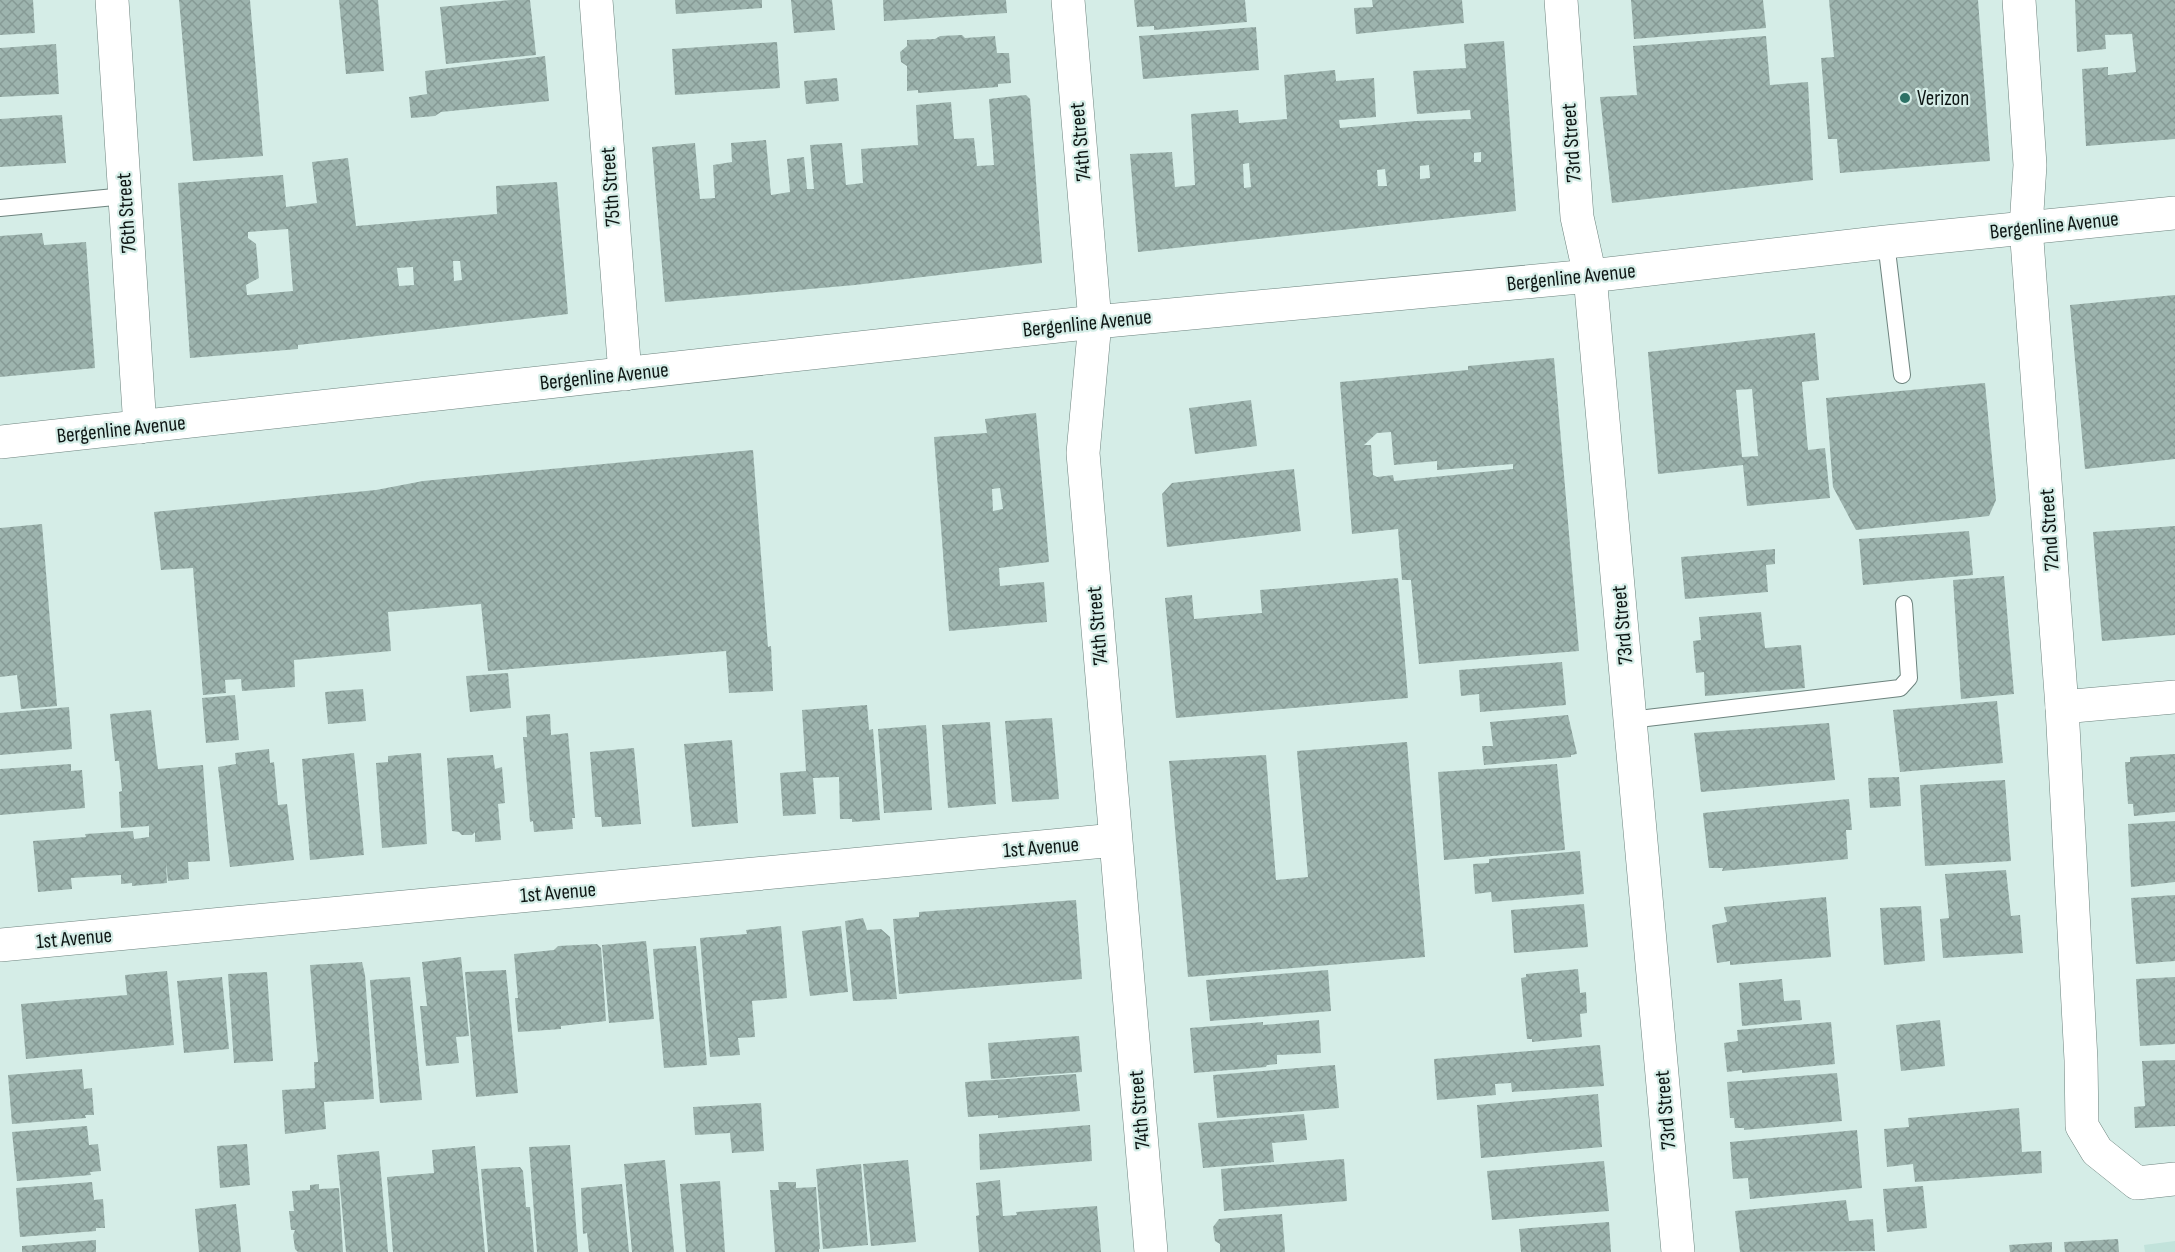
<svg xmlns="http://www.w3.org/2000/svg" width="2175" height="1252" viewBox="0 0 2175 1252" font-family="'Sofia Sans Condensed',sans-serif">
	<style>
		.built { fill: #c2e3db }
		.building { fill: url(#building-cross-hatch); fill-rule: evenodd }
		.lines { fill: none; stroke-linecap: round; stroke-linejoin: round }
		.service-casing { stroke: #6d837e; stroke-width: 18 }
		.minor-casing { stroke: #6d837e; stroke-width: 34 }
		.tertiary-casing { stroke: #6d837e; stroke-width: 34 }
		.service { stroke: #fff; stroke-width: 16 }
		.minor { stroke: #fff; stroke-width: 33 }
		.tertiary { stroke: #fff; stroke-width: 33 }
		.poi-dot { fill: #2c7165; stroke: #d5ede7; stroke-width: 2 }
		.labels { text-anchor: middle; stroke-width: 4.5; stroke-linejoin: round; paint-order: stroke }
		.poi-label { font-size: 21px; fill: #0e1614; stroke: #d5ede7; text-anchor: start }
		.street-label { font-size: 21px; fill: #0e1614; stroke: #d5ede7 }
	</style>
	<defs>
		<pattern id="building-cross-hatch" width="8" height="8" patternUnits="userSpaceOnUse" patternTransform="scale(1.5)"><rect width="8" height="8" fill="#9db4ae"/><path d="M0 0l8 8M0 8l8-8" fill="none" stroke="#869a95"/></pattern>
	</defs>
	<rect width="100%" height="100%" fill="#d5ede7"/>
	<polygon class="built" points="2175,1241 2175,1252 2145,1252 2144,1245"/>
	<g class="building">
		<polygon points="0,0 33,0 35,33 0,35"/>
		<polygon points="179,0 250,0 263,156 193,161"/>
		<polygon points="339,0 378,0 384,71 346,74"/>
		<polygon points="510,0 530,0 536,55 446,64 440,7"/>
		<polygon points="675,0 762,0 762,8 676,14"/>
		<polygon points="791,0 832,0 835,30 794,33"/>
		<polygon points="883,0 1006,0 1007,13 884,21"/>
		<polygon points="1134,0 1245,0 1247,22 1154,30 1154,26 1137,27"/>
		<polygon points="1372,0 1462,0 1464,23 1356,34 1354,8 1373,7"/>
		<polygon points="1631,0 1763,0 1766,28 1634,39"/>
		<polygon points="1829,0 1978,0 1990,161 1840,173 1837,139 1828,139 1821,58 1834,57"/>
		<polygon points="2075,0 2175,0 2175,139 2086,146 2082,69 2108,67 2108,75 2136,72 2132,34 2105,35 2106,49 2077,52"/>
		<polygon points="1256,27 1259,70 1143,79 1139,36"/>
		<polygon points="962,35 965,38 995,36 997,53 1009,53 1011,83 998,84 998,87 918,93 918,90 907,91 907,66 901,62 900,52 907,46 907,40 935,39 940,36"/>
		<polygon points="1766,36 1770,85 1808,82 1813,180 1612,203 1600,97 1637,95 1633,46"/>
		<path d="M1504,41L1516,211L1138,252L1130,154L1172,152L1175,187L1195,185L1191,114L1238,110L1239,123L1287,119L1284,75L1335,70L1336,81L1374,78L1376,117L1339,120L1340,128L1416,121L1471,119L1470,110L1417,114L1413,71L1466,68L1464,44ZM1481,152V162H1474V153ZM1249,163L1251,187L1244,188L1243,164ZM1429,165L1430,178L1420,179V166ZM1385,169L1387,186H1378L1377,170Z"/>
		<polygon points="777,42 780,88 675,95 672,49"/>
		<polygon points="56,44 59,94 0,97 0,48"/>
		<polygon points="545,56 549,101 441,112 435,116 411,118 409,97 427,94 425,71"/>
		<polygon points="837,78 839,101 806,104 804,81"/>
		<polygon points="1026,95 1030,99 1042,263 855,285 665,302 652,147 695,143 700,199 715,198 713,165 732,162 731,143 766,140 771,195 790,192 787,159 804,157 807,189 814,189 810,145 842,143 846,185 863,183 861,149 918,145 916,105 951,102 954,139 974,138 977,166 994,165 989,99"/>
		<polygon points="62,115 66,163 0,167 0,119"/>
		<path d="M348,158L356,226L497,214L496,186L557,182L568,314L298,345V349L190,358L178,183L283,175L286,207L317,203L312,162ZM288,229L293,291L247,295L246,285L259,278L256,244L248,238V232ZM453,261H460L462,280L454,281ZM413,267L414,285L399,286L397,268Z"/>
		<polygon points="42,233 44,245 86,242 95,368 0,377 0,236"/>
		<polygon points="2175,295 2175,459 2085,469 2070,305"/>
		<path d="M1815,333L1819,380L1802,382L1808,450L1825,448L1830,498L1747,506L1743,465L1658,474L1648,352ZM1752,389L1758,456L1742,457L1736,390Z"/>
		<path d="M1554,358L1579,651L1419,664L1411,580H1402L1398,529L1352,534L1340,382L1468,370V366ZM1391,432L1394,465L1437,461V470L1513,464V469L1394,481L1393,475L1377,477L1373,475L1371,445H1364L1377,433Z"/>
		<polygon points="1985,383 1996,500 1989,516 1856,530 1833,487 1826,398"/>
		<polygon points="1251,400 1257,446 1195,454 1189,408"/>
		<path d="M1036,413L1049,562L999,568L1000,586L1044,582L1047,622L949,631L934,437L987,433L985,419ZM1000,488L1003,509L993,511L992,489Z"/>
		<polygon points="753,450 768,647 771,646 773,691 729,693 726,651 488,671 481,604 388,612 391,651 294,660 295,687 242,691 241,679 225,680 226,693 203,695 193,568 161,570 154,512 376,490 423,481"/>
		<polygon points="1294,469 1301,531 1167,547 1162,494 1172,483"/>
		<polygon points="42,524 57,706 21,709 17,675 0,677 0,528"/>
		<polygon points="2175,526 2175,635 2102,641 2093,532"/>
		<polygon points="1969,531 1973,575 1863,585 1859,539"/>
		<polygon points="1775,549 1775,564 1766,565 1768,592 1685,599 1681,557"/>
		<polygon points="2004,576 2014,694 1961,699 1953,580"/>
		<polygon points="1398,578 1408,698 1176,718 1165,598 1192,595 1194,619 1262,613 1260,590"/>
		<polygon points="1761,612 1765,648 1801,645 1805,688 1705,696 1704,672 1696,673 1693,641 1701,640 1699,617"/>
		<polygon points="1562,662 1566,705 1480,712 1479,694 1461,696 1459,670"/>
		<polygon points="508,673 511,708 470,712 466,676"/>
		<polygon points="363,689 366,721 328,724 325,692"/>
		<polygon points="235,695 239,740 206,743 202,698"/>
		<polygon points="1997,701 2003,763 1900,772 1893,710"/>
		<polygon points="867,705 869,730 873,729 880,820 852,822 852,819 840,819 839,777 813,778 816,814 783,816 780,773 806,771 802,710"/>
		<polygon points="69,707 72,749 0,755 0,713"/>
		<polygon points="151,710 158,769 203,765 210,861 188,862 189,879 168,881 166,862 167,883 132,886 132,883 121,884 121,875 71,878 72,889 38,892 33,841 86,837 85,834 133,831 134,839 149,837 149,826 121,828 119,792 122,791 119,761 115,761 110,714"/>
		<polygon points="550,714 551,735 568,733 575,818 572,818 573,829 534,832 533,821 530,822 523,737 527,737 526,716"/>
		<polygon points="1568,715 1577,754 1571,755 1571,757 1484,765 1482,746 1493,746 1490,722"/>
		<polygon points="1052,718 1059,799 1012,802 1005,721"/>
		<polygon points="990,722 996,804 948,808 942,725"/>
		<polygon points="1829,723 1835,780 1701,792 1694,733"/>
		<polygon points="926,725 932,810 884,813 878,729"/>
		<polygon points="732,740 738,823 692,827 684,744"/>
		<polygon points="1407,742 1425,957 1188,977 1169,761 1266,755 1276,880 1308,877 1297,751"/>
		<polygon points="634,748 641,824 602,827 601,817 595,817 590,752"/>
		<polygon points="269,749 270,763 274,762 278,805 287,804 294,860 230,867 218,767 236,764 235,753"/>
		<polygon points="354,753 364,855 310,860 302,759"/>
		<polygon points="421,753 427,844 382,848 376,763 388,762 388,756"/>
		<polygon points="2175,754 2175,812 2134,816 2133,804 2128,804 2125,762 2130,762 2130,757"/>
		<polygon points="493,755 495,769 502,767 505,803 498,804 501,840 475,842 475,832 472,835 462,835 459,832 452,831 447,758"/>
		<polygon points="71,764 71,771 82,770 85,808 0,815 0,769"/>
		<polygon points="1557,764 1565,850 1444,860 1438,772"/>
		<polygon points="1899,777 1901,806 1870,808 1868,778"/>
		<polygon points="2005,780 2011,861 1925,866 1920,785"/>
		<polygon points="1849,799 1852,830 1846,830 1848,859 1722,871 1723,868 1709,868 1703,813"/>
		<polygon points="2175,821 2175,882 2131,887 2128,824"/>
		<polygon points="1580,851 1584,894 1492,902 1491,892 1475,894 1473,864 1489,863 1489,859"/>
		<polygon points="2006,870 2011,916 2020,915 2023,953 1943,958 1940,919 1949,918 1945,874"/>
		<polygon points="2175,895 2175,961 2136,964 2131,898"/>
		<polygon points="1826,897 1831,957 1730,965 1730,961 1717,963 1712,925 1727,922 1724,907"/>
		<polygon points="1076,900 1082,979 899,994 893,919 919,917 919,912"/>
		<polygon points="1584,904 1588,947 1514,953 1511,910"/>
		<polygon points="1921,906 1925,961 1884,965 1880,908"/>
		<polygon points="863,918 867,930 881,929 890,937 897,999 853,1001 845,921"/>
		<polygon points="781,926 787,998 752,1001 755,1037 738,1038 740,1055 710,1057 700,938 747,934 746,930"/>
		<polygon points="841,926 848,992 810,996 802,931"/>
		<polygon points="646,941 654,1019 609,1023 602,945"/>
		<polygon points="597,944 601,948 606,1021 561,1026 561,1029 518,1032 515,998 518,998 514,954 554,950 558,946"/>
		<polygon points="696,946 707,1065 664,1068 653,949"/>
		<polygon points="461,957 469,1036 456,1037 459,1063 426,1066 420,1006 427,1006 422,962"/>
		<polygon points="362,962 365,975 374,1099 324,1102 326,1129 285,1134 282,1090 315,1088 314,1062 318,1062 310,965"/>
		<polygon points="1578,969 1580,993 1586,992 1587,1013 1580,1014 1582,1037 1532,1042 1532,1039 1527,1039 1521,978 1526,977 1526,974"/>
		<polygon points="506,970 518,1093 476,1097 465,972"/>
		<polygon points="1328,970 1331,1011 1210,1021 1206,980"/>
		<polygon points="167,971 174,1045 26,1059 21,1004 127,995 125,975"/>
		<polygon points="267,972 273,1061 234,1063 228,974"/>
		<polygon points="222,977 229,1049 184,1053 177,981"/>
		<polygon points="410,977 422,1100 380,1103 370,980"/>
		<polygon points="2175,977 2175,1044 2140,1046 2136,979"/>
		<polygon points="1782,979 1784,1001 1800,1000 1802,1020 1742,1026 1739,983"/>
		<polygon points="1319,1020 1321,1053 1277,1055 1277,1064 1267,1065 1266,1067 1194,1073 1190,1028 1263,1022 1263,1025"/>
		<polygon points="1940,1020 1945,1066 1901,1071 1896,1025"/>
		<polygon points="1831,1022 1835,1064 1742,1073 1742,1070 1727,1072 1724,1043 1738,1041 1737,1030"/>
		<polygon points="1079,1036 1082,1072 991,1079 988,1043"/>
		<polygon points="1600,1045 1604,1086 1512,1092 1511,1083 1495,1084 1496,1095 1437,1100 1434,1059"/>
		<polygon points="2175,1060 2175,1126 2135,1128 2134,1107 2145,1106 2142,1061"/>
		<polygon points="1335,1065 1339,1108 1217,1118 1213,1075"/>
		<polygon points="82,1069 84,1089 92,1088 94,1115 85,1115 86,1118 12,1124 8,1075"/>
		<polygon points="1837,1073 1842,1121 1744,1130 1744,1128 1735,1128 1734,1118 1730,1118 1727,1082"/>
		<polygon points="1076,1074 1080,1111 998,1118 998,1115 968,1117 965,1082"/>
		<polygon points="1598,1094 1602,1147 1481,1158 1477,1105"/>
		<polygon points="761,1103 764,1151 732,1153 730,1133 695,1135 693,1107"/>
		<polygon points="2019,1108 2022,1152 2041,1151 2042,1173 1915,1182 1913,1164 1887,1167 1884,1129 1909,1127 1908,1118"/>
		<polygon points="1304,1114 1307,1140 1272,1143 1274,1162 1203,1168 1198,1123"/>
		<polygon points="1090,1125 1092,1161 980,1170 979,1134"/>
		<polygon points="87,1126 89,1145 98,1144 101,1171 90,1172 91,1175 17,1181 12,1132"/>
		<polygon points="1857,1130 1862,1188 1750,1199 1748,1178 1733,1179 1730,1142"/>
		<polygon points="247,1144 250,1185 220,1188 217,1146"/>
		<polygon points="570,1145 578,1252 537,1252 529,1147"/>
		<polygon points="475,1146 485,1252 393,1252 387,1177 434,1173 432,1150"/>
		<polygon points="379,1151 388,1252 346,1252 337,1155"/>
		<polygon points="1344,1159 1347,1201 1224,1211 1221,1169"/>
		<polygon points="665,1160 674,1252 632,1252 624,1164"/>
		<polygon points="908,1160 916,1242 871,1246 863,1164"/>
		<polygon points="1604,1161 1609,1211 1492,1220 1487,1171"/>
		<polygon points="861,1164 868,1245 823,1249 816,1169"/>
		<polygon points="520,1167 523,1171 526,1207 530,1207 534,1252 488,1252 481,1169"/>
		<polygon points="1000,1180 1003,1216 1017,1215 1016,1212 1097,1206 1101,1252 979,1252 976,1216 979,1215 976,1183"/>
		<polygon points="720,1181 725,1252 686,1252 680,1184"/>
		<polygon points="92,1182 94,1200 103,1199 105,1228 96,1228 96,1231 20,1237 16,1188"/>
		<polygon points="778,1182 796,1182 796,1188 816,1187 820,1249 819,1249 819,1252 775,1252 770,1190 779,1190"/>
		<polygon points="319,1184 319,1189 339,1188 343,1252 298,1252 295,1249 293,1235 295,1230 291,1230 289,1211 294,1211 292,1191 310,1190 310,1185"/>
		<polygon points="622,1184 629,1252 589,1252 587,1233 583,1234 581,1188"/>
		<polygon points="1923,1186 1927,1228 1887,1232 1883,1189"/>
		<polygon points="1846,1200 1849,1221 1873,1219 1875,1251 1740,1252 1735,1211"/>
		<polygon points="236,1204 241,1252 199,1252 195,1209"/>
		<polygon points="1282,1214 1285,1252 1220,1252 1220,1244 1215,1241 1213,1227 1219,1219"/>
		<polygon points="1609,1222 1611,1252 1521,1252 1519,1229"/>
		<polygon points="2118,1239 2119,1252 2065,1252 2064,1242"/>
		<polygon points="96,1240 96,1252 22,1252 22,1246"/>
		<polygon points="2052,1242 2052,1252 2010,1252 2009,1245"/>
	</g>
	<g class="lines">
		<g class="service-casing">
			<g id="service">
				<polyline points="0,208 125,196"/>
				<polyline points="1886,242 1902,375"/>
				<polyline points="1630,720 1900,688 1909,678 1904,604"/>
			</g>
		</g>
		<g class="minor-casing">
			<g id="minor">
				<polyline points="112,0 140,427"/>
				<polyline points="596,0 625,374"/>
				<polyline points="1068,0 1095,322 1083,453 1151,1252"/>
				<polyline points="1561,0 1577,217 1590,276 1678,1252"/>
				<polyline points="2019,0 2030,165 2026,227 2062,707 2081,1060 2082,1126 2097,1151 2137,1183 2175,1179"/>
				<polyline points="2062,707 2175,697"/>
				<polyline points="0,945 1115,840"/>
			</g>
		</g>
		<g class="tertiary-casing">
			<polyline id="tertiary" points="0,442 1095,322 1590,276 1886,242 2175,213"/>
		</g>
		<use href="#service" class="service"/>
		<use href="#minor" class="minor"/>
		<use href="#tertiary" class="tertiary"/>
	</g>
	<circle class="poi-dot" cx="1905" cy="98" r="6"/>
	<g class="labels">
		<g class="poi-label">
			<text x="1917" y="105">Verizon</text>
		</g>
		<g class="street-label">
			<text transform="translate(1080 142) rotate(-95)" y="7">74th Street</text>
			<text transform="translate(1571 143) rotate(-94)" y="7">73rd Street</text>
			<text transform="translate(610 187) rotate(-94)" y="7">75th Street</text>
			<text transform="translate(126 213) rotate(-94)" y="7">76th Street</text>
			<text transform="translate(2054 225) rotate(-6)" y="7">Bergenline Avenue</text>
			<text transform="translate(1571 277) rotate(-6)" y="7">Bergenline Avenue</text>
			<text transform="translate(1087 323) rotate(-6)" y="7">Bergenline Avenue</text>
			<text transform="translate(604 376) rotate(-6)" y="7">Bergenline Avenue</text>
			<text transform="translate(121 429) rotate(-6)" y="7">Bergenline Avenue</text>
			<text transform="translate(2049 530) rotate(-94)" y="7">72nd Street</text>
			<text transform="translate(1622 625) rotate(-95)" y="7">73rd Street</text>
			<text transform="translate(1097 626) rotate(-95)" y="7">74th Street</text>
			<text transform="translate(1041 847) rotate(-5)" y="7">1st Avenue</text>
			<text transform="translate(558 892) rotate(-5)" y="7">1st Avenue</text>
			<text transform="translate(74 938) rotate(-5)" y="7">1st Avenue</text>
			<text transform="translate(1139 1110) rotate(-95)" y="7">74th Street</text>
			<text transform="translate(1665 1110) rotate(-95)" y="7">73rd Street</text>
		</g>
	</g>
</svg>
